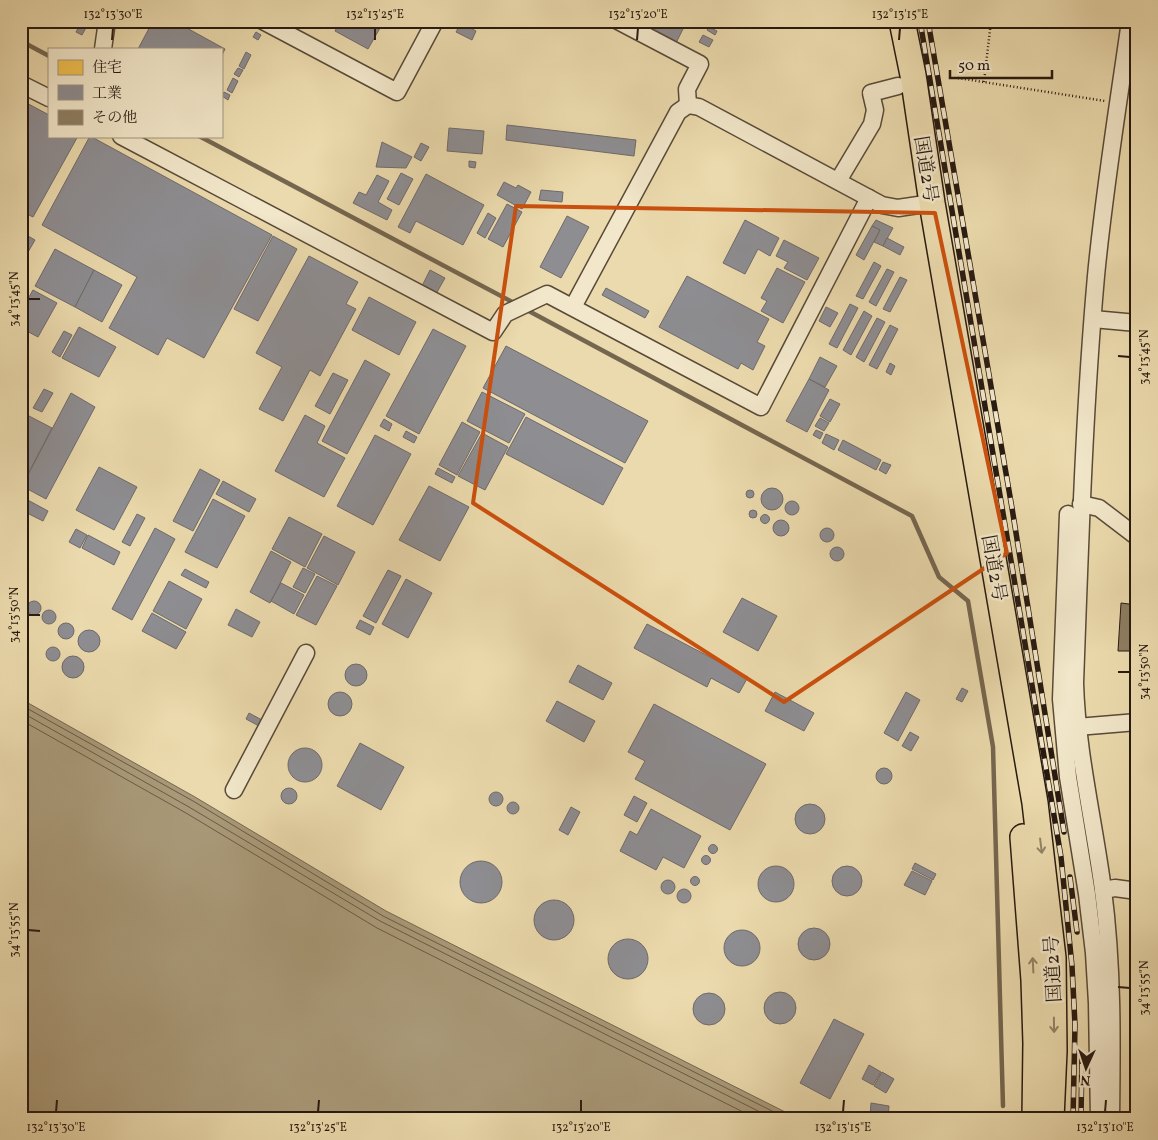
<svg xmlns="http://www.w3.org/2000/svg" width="1158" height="1140" viewBox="0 0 1158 1140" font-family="Vollkorn,'Noto Serif JP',serif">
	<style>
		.water { fill: #a99978; stroke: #75664f }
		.homes { fill: #f2c14e; stroke: #b58f3c }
		.industry { fill: #8d8d92; stroke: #6f6a6b }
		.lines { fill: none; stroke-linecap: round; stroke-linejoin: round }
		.shore { stroke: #685a44; stroke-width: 1 }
		.stream { stroke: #75664f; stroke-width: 4.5 }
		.building { fill: #8d7e62; stroke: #281a11 }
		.minor-casing { stroke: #594a38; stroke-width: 19 }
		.highway-casing { stroke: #281a11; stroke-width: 28 }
		.path { stroke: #281a11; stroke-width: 2.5; stroke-dasharray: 1 2.5; stroke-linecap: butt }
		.minor { stroke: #f2e7ca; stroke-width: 16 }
		.highway { stroke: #ebdaad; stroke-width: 25 }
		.rail-casing { stroke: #281a11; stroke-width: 5.5 }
		.rail { stroke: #f2e7ca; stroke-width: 4; stroke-dasharray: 11; stroke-linecap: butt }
		.oneway { stroke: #938467 }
		.marked { fill: none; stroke: #cb500d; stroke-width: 4; stroke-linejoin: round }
		.ticks { fill: none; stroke: #281a11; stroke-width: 2 }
		.labels { text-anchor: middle; stroke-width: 5; stroke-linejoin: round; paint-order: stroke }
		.street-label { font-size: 19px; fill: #281a11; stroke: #f2e7ca }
		.neatline { fill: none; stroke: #281a11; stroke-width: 2 }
		.ticks-label { font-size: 12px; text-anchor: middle; fill: #281a11 }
	</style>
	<rect width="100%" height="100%" fill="#ebdaad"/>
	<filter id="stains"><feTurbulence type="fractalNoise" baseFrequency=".004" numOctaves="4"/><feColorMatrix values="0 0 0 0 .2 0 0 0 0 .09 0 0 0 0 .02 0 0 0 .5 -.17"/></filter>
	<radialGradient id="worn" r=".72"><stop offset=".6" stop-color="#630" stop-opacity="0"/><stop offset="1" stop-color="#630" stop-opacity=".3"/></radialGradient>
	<polygon class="water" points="21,699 195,797 386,911 799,1119 21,1119"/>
	<polygon class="homes" points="1132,1088 1137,1088 1137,1098 1131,1098"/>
	<g class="industry">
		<polygon points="82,21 88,24 82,35 76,32"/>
		<polygon points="153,21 174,21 225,49 221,57 221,49 138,49"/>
		<polygon points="340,21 384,21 368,49 335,31"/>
		<polygon points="635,21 687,21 676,43"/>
		<polygon points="461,23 476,31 472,40 456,32"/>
		<polygon points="709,27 717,31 715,35 707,30"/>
		<polygon points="256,32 261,35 258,40 253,37"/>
		<polygon points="703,35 713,40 709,47 699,42"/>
		<polygon points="246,52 251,55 244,69 239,66"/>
		<polygon points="238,68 243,70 239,77 234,74"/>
		<polygon points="233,78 238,81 232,93 227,90"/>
		<polygon points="224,92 230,95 228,100 222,96"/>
		<polygon points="21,100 49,115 49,136 78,136 33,217 21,211"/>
		<polygon points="507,125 636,140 634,156 506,140"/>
		<polygon points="449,128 484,131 482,154 447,151"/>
		<polygon points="90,136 272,235 204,358 167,338 158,355 109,328 137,277 42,225"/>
		<polygon points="382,142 412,157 406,168 376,167"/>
		<polygon points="421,143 429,147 421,161 414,157"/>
		<polygon points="469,161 476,162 475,168 469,167"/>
		<polygon points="401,173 413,179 399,205 387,199"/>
		<polygon points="426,174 484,205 463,245 416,221 410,233 398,227"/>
		<polygon points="377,175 389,181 378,202 392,210 387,220 353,203 359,192 366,195"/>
		<polygon points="504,182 516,188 518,185 531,192 522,209 497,195"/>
		<polygon points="541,190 563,192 562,202 539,200"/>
		<polygon points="507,204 522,212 503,247 488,239"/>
		<polygon points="488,213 496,218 485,238 477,233"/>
		<polygon points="567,216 589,227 561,278 540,267"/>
		<polygon points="745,220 779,238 770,256 758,249 745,274 723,263"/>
		<polygon points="876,220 893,228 883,246 874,242 880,230 872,226"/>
		<polygon points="872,226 880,230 864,260 856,255"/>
		<polygon points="21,232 35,240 24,259 21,258"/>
		<polygon points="273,236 297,249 258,321 234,309"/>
		<polygon points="887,238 904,247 900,255 883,246"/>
		<polygon points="784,240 819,258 807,280 784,268 788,262 776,256"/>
		<polygon points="55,249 94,270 75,307 35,286"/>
		<polygon points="309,256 358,282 346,304 356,309 320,376 310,370 283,421 259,409 282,367 256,353"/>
		<polygon points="874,262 881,266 863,299 856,296"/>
		<polygon points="777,268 805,282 783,323 761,311 767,301 761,298"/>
		<polygon points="887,269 894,272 876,306 869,302"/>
		<polygon points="94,270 122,285 102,322 75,307"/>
		<polygon points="430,270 445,278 436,294 422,286"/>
		<polygon points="687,276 769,319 757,342 765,346 753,370 741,363 738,369 659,327"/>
		<polygon points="900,277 907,280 890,312 883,309"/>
		<polygon points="606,288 649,311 645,318 602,295"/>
		<polygon points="33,290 57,303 38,337 21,328 21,311"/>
		<polygon points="369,297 416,322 399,355 352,330"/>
		<polygon points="850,304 858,308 837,348 829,344"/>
		<polygon points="826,307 838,313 830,327 819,321"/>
		<polygon points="864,311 872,316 851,355 843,350"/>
		<polygon points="877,318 885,322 864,362 856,357"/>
		<polygon points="890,325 898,329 877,369 869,365"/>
		<polygon points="79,327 116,347 99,377 62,358"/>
		<polygon points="433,329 466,346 419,434 386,416"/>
		<polygon points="64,331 72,335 60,357 52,352"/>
		<polygon points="506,346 648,421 625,463 483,388"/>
		<polygon points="820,357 837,366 825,387 809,379"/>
		<polygon points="365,360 390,374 347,454 322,441"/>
		<polygon points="890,363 895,366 891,375 886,372"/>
		<polygon points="333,373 348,380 330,414 315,406"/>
		<polygon points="809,379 829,390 807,432 786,421"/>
		<polygon points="44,389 53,393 42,412 33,408"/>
		<polygon points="482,392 525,414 509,443 467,421"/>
		<polygon points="71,393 95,407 46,499 22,486"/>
		<polygon points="830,399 840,404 830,422 820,416"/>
		<polygon points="305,415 325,426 317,443 345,458 324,497 275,471"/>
		<polygon points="29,416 52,428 28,474 21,471 21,430"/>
		<polygon points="526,417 623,468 603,505 506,454"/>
		<polygon points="820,418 829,423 824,431 815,426"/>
		<polygon points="384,419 392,424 389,431 380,426"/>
		<polygon points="462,422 480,432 457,475 439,465"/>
		<polygon points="816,430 823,433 820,439 813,435"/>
		<polygon points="406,431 417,437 414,443 403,437"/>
		<polygon points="482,433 508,447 485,490 458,476"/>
		<polygon points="826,434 839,440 834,450 822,443"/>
		<polygon points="375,435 411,454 373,525 337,506"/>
		<polygon points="843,440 881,460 876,470 838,450"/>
		<polygon points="883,462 891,465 886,474 879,470"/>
		<polygon points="99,467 137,487 114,530 76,510"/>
		<polygon points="438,468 455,477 452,483 435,474"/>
		<polygon points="200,469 220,480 193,531 173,521"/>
		<polygon points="223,481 256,499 249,512 216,494"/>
		<polygon points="429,486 469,507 440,561 399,540"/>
		<circle cx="772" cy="499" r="11"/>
		<circle cx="750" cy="494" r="4"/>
		<polygon points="24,498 48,511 43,521 21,510 21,504"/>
		<polygon points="213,499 245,516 217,568 185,552"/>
		<circle cx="792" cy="508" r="7"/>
		<circle cx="753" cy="514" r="4"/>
		<polygon points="137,514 145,518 130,546 122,542"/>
		<circle cx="765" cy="519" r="4.5"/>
		<polygon points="289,517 322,534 305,567 272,549"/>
		<circle cx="781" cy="528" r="8"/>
		<polygon points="155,528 175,539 132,620 112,609"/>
		<circle cx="827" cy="535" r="7"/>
		<polygon points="76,529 87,535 80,548 69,542"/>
		<polygon points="88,535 120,552 114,565 82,548"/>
		<polygon points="324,536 355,552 338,585 307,568"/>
		<circle cx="837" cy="554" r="7"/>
		<polygon points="21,551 27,554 21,565"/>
		<polygon points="271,551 291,562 270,603 250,592"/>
		<polygon points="303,568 315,574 305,593 293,587"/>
		<polygon points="185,569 209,582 206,588 181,575"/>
		<polygon points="388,570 401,576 376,623 363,616"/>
		<polygon points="317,576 337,586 316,625 296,615"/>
		<polygon points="406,579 432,593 408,638 382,624"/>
		<polygon points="169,581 202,599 186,629 153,611"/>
		<polygon points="281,583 304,595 294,614 271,601"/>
		<polygon points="742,598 777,616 758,651 723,632"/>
		<circle cx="34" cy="608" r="7"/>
		<polygon points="236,609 260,622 252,637 228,625"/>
		<circle cx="49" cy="617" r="7"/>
		<polygon points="152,613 186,632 176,649 142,631"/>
		<polygon points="360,620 374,627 370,635 356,628"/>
		<circle cx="66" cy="631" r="8"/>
		<polygon points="647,624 748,677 739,693 711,678 707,687 634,648"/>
		<circle cx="89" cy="641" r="11"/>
		<circle cx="53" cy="654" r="7"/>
		<circle cx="73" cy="667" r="11"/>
		<circle cx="356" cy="675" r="11"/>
		<polygon points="578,665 612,683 603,700 569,682"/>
		<polygon points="962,688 968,691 962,702 956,699"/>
		<polygon points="775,692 814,713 804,731 765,711"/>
		<polygon points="906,692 920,700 898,741 884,733"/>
		<circle cx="340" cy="704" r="12"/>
		<polygon points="557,701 595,721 584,742 546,721"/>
		<polygon points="654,704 766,764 730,830 635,779 645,761 628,752"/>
		<polygon points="249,713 262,720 259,726 246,719"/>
		<polygon points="910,732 919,737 911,751 902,746"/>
		<polygon points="360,743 404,767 381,810 337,786"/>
		<circle cx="305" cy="765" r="17"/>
		<circle cx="884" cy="776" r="8"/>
		<circle cx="289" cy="796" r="8"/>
		<circle cx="496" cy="799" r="7"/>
		<polygon points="634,796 647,803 637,822 624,815"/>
		<circle cx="513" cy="808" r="6"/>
		<circle cx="810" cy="819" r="15"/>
		<polygon points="571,807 580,812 568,835 559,830"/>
		<polygon points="651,809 701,836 684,868 663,857 656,870 620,851 630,831 637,835"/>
		<circle cx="713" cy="849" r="4.5"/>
		<circle cx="706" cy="860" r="4.5"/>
		<circle cx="481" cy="882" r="21"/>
		<polygon points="915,863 936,874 933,880 912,869"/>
		<circle cx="847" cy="881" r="15"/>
		<circle cx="776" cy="884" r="18"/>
		<polygon points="912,871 932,881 925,895 904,885"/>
		<circle cx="695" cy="881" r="4.5"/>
		<circle cx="668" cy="887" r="7"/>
		<circle cx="684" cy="896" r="7"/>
		<circle cx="554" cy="920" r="20"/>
		<circle cx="814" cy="944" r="16"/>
		<circle cx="742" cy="948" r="18"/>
		<circle cx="628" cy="959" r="20"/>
		<circle cx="780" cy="1008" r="16"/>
		<circle cx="709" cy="1009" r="16"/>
		<polygon points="834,1019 864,1034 830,1099 800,1083"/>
		<polygon points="869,1065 881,1072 873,1085 862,1079"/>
		<polygon points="882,1072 894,1079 886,1093 874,1086"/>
		<polygon points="871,1103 889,1106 888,1119 870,1117"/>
	</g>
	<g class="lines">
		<g class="shore">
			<polyline points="21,705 193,801 383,916 788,1119"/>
			<polyline points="21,712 189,807 380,921 774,1119"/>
			<polyline points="21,720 186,813 377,928 757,1119"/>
		</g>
		<g class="stream">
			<polyline points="21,41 49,56"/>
			<polyline points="199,136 516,304"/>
			<polyline points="525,309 912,516 939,577 968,601 993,747 1003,1106"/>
		</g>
	</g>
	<polygon class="building" points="1121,603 1137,605 1137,651 1118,651"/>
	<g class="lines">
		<g class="minor-casing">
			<g id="minor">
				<polyline points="263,21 397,92 435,21"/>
				<polyline points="618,21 700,64 687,89 688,105"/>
				<polyline points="103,49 107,21"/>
				<polyline points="21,84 49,98"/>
				<polyline points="121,136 493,332 505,314 547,294 761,407 869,198"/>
				<polyline points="838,181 872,124 875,110 871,93 898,86"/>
				<polyline points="573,307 678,112 688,105 699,107 882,205 898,208 932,203"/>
				<polyline points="1093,319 1137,323"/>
				<polyline points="1081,504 1099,508 1137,537"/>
				<polyline points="1068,514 1061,699 1068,777 1087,894 1094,953 1097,1003 1099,1119"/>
				<polyline points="1077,727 1137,722"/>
				<polyline points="234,790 306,653"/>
				<polyline points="1103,890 1115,888 1137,891"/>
				<path d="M1111,1119C1112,1042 1113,966 1103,890C1094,821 1077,753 1075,683C1080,547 1084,411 1096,276C1104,191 1118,106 1130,21"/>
			</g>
		</g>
		<g class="highway-casing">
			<g id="highway">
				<polyline points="902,21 913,75 932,203 1035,803 1053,958 1054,1051 1051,1119"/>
				<polyline points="1023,837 1034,980 1036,1043 1035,1119"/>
			</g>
		</g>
		<g class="path">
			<polyline points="958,78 1105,101"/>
			<polyline points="984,82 991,21"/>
		</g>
		<use href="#minor" class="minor"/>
		<use href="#highway" class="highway"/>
		<g class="rail-casing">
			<g id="rail">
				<polyline points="920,21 1061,857 1072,966 1075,1025 1073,1119"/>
				<polyline points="928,21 1012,508 1064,832"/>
				<polyline points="1070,877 1077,932"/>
				<polyline points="1081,1119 1082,1054"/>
			</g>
		</g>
		<use href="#rail" class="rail"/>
	</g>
	<defs><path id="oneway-shaft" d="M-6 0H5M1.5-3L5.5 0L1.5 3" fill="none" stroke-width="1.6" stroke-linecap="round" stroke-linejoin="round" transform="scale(1.25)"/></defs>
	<g class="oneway">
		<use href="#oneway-shaft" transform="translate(1041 846) rotate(83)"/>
		<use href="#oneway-shaft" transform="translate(1033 965) rotate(-93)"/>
		<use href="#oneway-shaft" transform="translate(1054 1025) rotate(89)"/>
	</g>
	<path class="marked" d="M516,206L935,213L1007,553L784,702L473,503Z"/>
	<path class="ticks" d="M112,40L113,28M375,40V28M637,40L638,28M899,40L900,28M28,299H40M1118,356L1130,357M28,615H40M1118,672H1130M28,930L40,931M1118,987L1130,988M56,1112L57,1100M318,1112L319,1100M581,1112V1100M843,1112L844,1100M1105,1112L1106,1100"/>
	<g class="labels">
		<g class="street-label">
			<text transform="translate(927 169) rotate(81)" y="7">国道2号</text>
			<text transform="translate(995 568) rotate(80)" y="7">国道2号</text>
			<text transform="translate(1052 969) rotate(-93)" y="7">国道2号</text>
		</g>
	</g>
	<rect width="1158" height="1140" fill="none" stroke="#ebdaad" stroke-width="55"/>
	<rect x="48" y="48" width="175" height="90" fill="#f2e7ca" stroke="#a19580"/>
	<rect x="58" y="60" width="25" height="15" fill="#f2c14e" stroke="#a19580"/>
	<text x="92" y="72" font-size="15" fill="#281a11">住宅</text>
	<rect x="58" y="85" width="25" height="15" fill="#8d8d92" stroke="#a19580"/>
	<text x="92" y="98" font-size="15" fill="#281a11">工業</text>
	<rect x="58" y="110" width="25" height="15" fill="#8d7e62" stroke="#a19580"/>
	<text x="92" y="122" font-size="15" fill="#281a11">その他</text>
	<g transform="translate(1086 1068) rotate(183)" stroke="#f2e7ca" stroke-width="4" paint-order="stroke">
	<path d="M0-4L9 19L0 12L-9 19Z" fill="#281a11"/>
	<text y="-8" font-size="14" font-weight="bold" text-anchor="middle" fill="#281a11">N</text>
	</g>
	<path d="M950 70v8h102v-8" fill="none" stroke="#281a11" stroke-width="2.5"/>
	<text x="958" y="70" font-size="15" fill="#281a11" stroke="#f2e7ca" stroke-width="4" paint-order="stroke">50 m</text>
	<rect x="28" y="28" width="1102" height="1084" class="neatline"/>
	<g class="ticks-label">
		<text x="113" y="18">132°13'30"E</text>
		<text x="375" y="18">132°13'25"E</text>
		<text x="638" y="18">132°13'20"E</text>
		<text x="900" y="18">132°13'15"E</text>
		<text transform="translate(14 299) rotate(-90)" y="4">34°13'45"N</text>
		<text transform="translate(1144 357) rotate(-90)" y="4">34°13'45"N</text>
		<text transform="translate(14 615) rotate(-90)" y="4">34°13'50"N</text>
		<text transform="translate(1144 672) rotate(-90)" y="4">34°13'50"N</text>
		<text transform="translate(14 930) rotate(-90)" y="4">34°13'55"N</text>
		<text transform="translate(1144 988) rotate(-90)" y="4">34°13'55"N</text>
		<text x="56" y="1131">132°13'30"E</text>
		<text x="318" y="1131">132°13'25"E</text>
		<text x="581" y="1131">132°13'20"E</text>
		<text x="843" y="1131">132°13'15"E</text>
		<text x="1105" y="1131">132°13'10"E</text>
	</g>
	<rect width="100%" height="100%" filter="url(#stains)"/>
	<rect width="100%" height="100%" fill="url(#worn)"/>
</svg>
